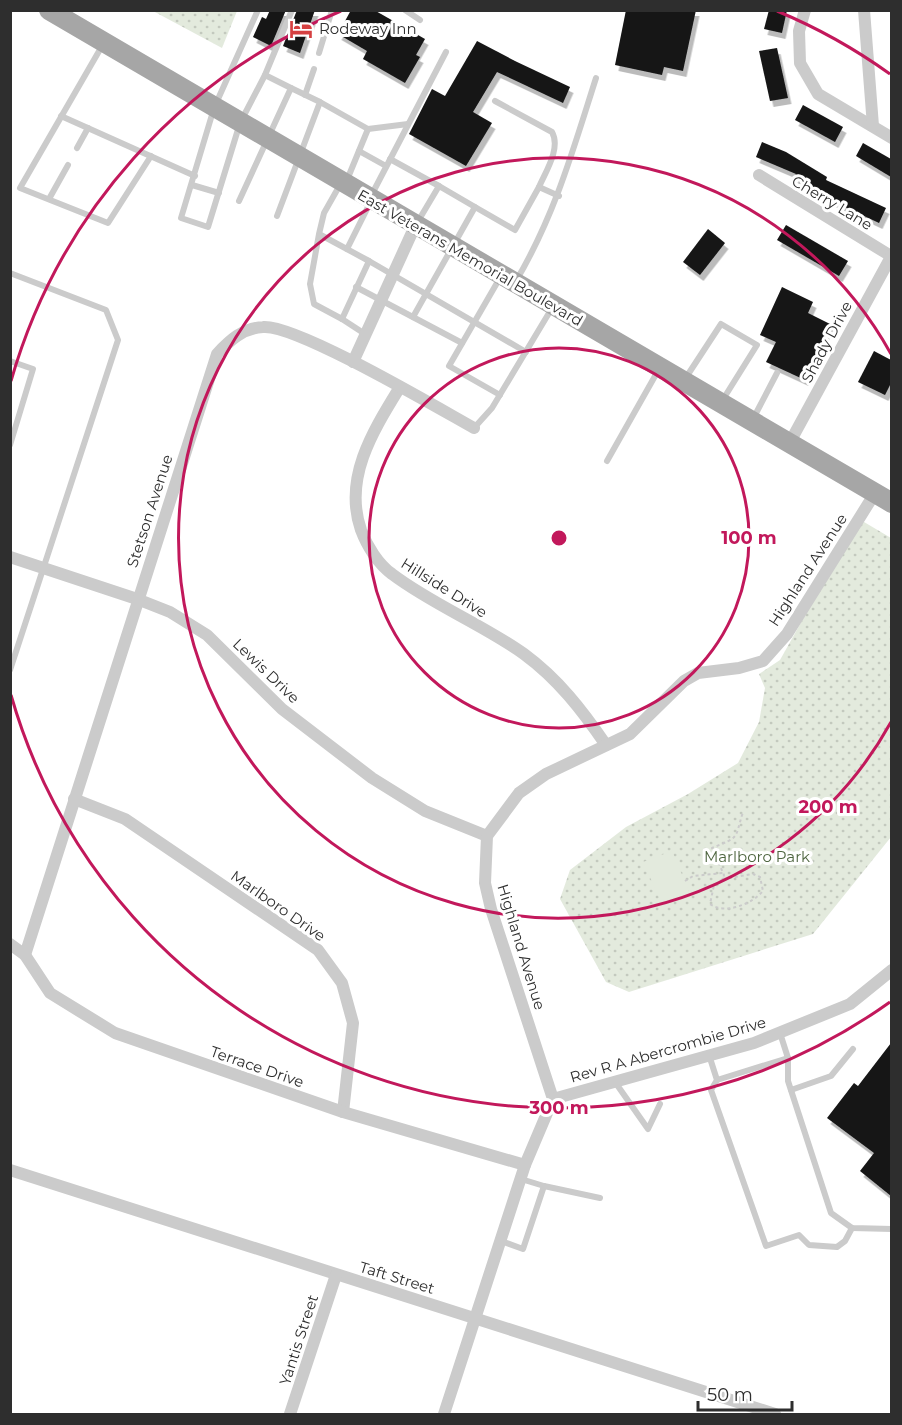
<svg xmlns="http://www.w3.org/2000/svg" width="902" height="1425" viewBox="0 0 902 1425" font-family="Montserrat,sans-serif">
	<style>
		.park { fill: url(#park-dots) }
		.pitch { fill: #e3eadd }
		.building { fill: #151515; filter: url(#shadow) }
		.lines { fill: none; stroke-linecap: round; stroke-linejoin: round }
		.path { stroke: #cbcbcb; stroke-width: 2; stroke-dasharray: 3 3; stroke-linecap: butt }
		.service { stroke: #cbcbcb; stroke-width: 6 }
		.minor { stroke: #cbcbcb; stroke-width: 12 }
		.primary { stroke: #a6a6a6; stroke-width: 20 }
		.ring { fill: none; stroke: #c2185b; stroke-width: 3 }
		.labels { text-anchor: middle; stroke-width: 6; stroke-linejoin: round; paint-order: stroke }
		.poi-label { font-size: 15px; fill: #2e2e2e; stroke: #fff; text-anchor: start }
		.street-label { font-size: 15px; fill: #2e2e2e; stroke: #fff }
		.park-label { font-size: 15px; fill: #4f6640; stroke: #fff }
		.centre { fill: #c2185b; stroke: #fff; stroke-width: 3 }
		.ring-label { font-size: 18px; text-anchor: middle; font-weight: bold; fill: #c2185b; stroke: #fff; stroke-width: 6; stroke-linejoin: round; paint-order: stroke }
	</style>
	<defs>
		<pattern id="park-dots" width="8" height="8" patternUnits="userSpaceOnUse" patternTransform="scale(1.5)"><rect width="8" height="8" fill="#e3eadd"/><path d="M2 2h.1M6 6h.1" fill="none" stroke="#c3c9be" stroke-width="1.8" stroke-linecap="round"/></pattern>
		<filter id="shadow"><feDropShadow dx="3.5" dy="6" stdDeviation="0" flood-color="#0004"/></filter>
	</defs>
	<rect width="100%" height="100%" fill="#fff"/>
	<g class="park">
		<polygon points="153,11 237,11 222,48"/>
		<polygon points="859,519 891,538 891,837 813,934 629,992 606,982 560,899 570,870 626,827 688,794 738,763 759,722 765,688 759,674 780,660"/>
	</g>
	<polygon class="pitch" points="672,851 691,896 663,906 643,862"/>
	<g class="building">
		<polygon points="270,10 286,10 271,46 253,37 262,17 266,19"/>
		<polygon points="297,10 315,10 300,53 283,46"/>
		<polygon points="351,10 374,10 425,39 416,55 420,57 405,83 363,59 367,51 338,34"/>
		<polygon points="626,10 696,10 683,71 664,67 662,75 615,65"/>
		<polygon points="769,10 787,10 782,33 764,29"/>
		<polygon points="477,41 515,61 570,87 563,103 497,72 473,112 492,123 466,166 409,134 432,89 445,96"/>
		<polygon points="777,48 788,98 770,101 759,51"/>
		<polygon points="803,105 843,127 835,142 795,120"/>
		<polygon points="762,142 786,152 827,177 826,180 886,208 879,223 830,200 794,177 796,174 756,157"/>
		<polygon points="863,143 891,159 891,177 856,156"/>
		<polygon points="786,225 848,261 839,276 777,240"/>
		<polygon points="708,229 725,243 700,275 683,262"/>
		<polygon points="782,287 813,302 808,313 830,324 805,380 766,362 776,342 760,335"/>
		<polygon points="874,351 891,360 891,383 885,395 858,382"/>
		<polygon points="891,1043 891,1196 860,1171 874,1153 827,1118 854,1083 858,1086"/>
	</g>
	<g class="lines">
		<g class="path">
			<path d="M723,879L753,874L760,877L763,891C752,904 725,915 710,904L714,885L723,879L724,875L712,848C741,836 734,840 743,812"/>
			<polyline points="685,881 693,876 723,873"/>
		</g>
		<g class="service">
			<polyline points="258,10 214,108 181,218 208,227 240,123 265,75 292,10"/>
			<polyline points="405,10 420,20"/>
			<polyline points="102,46 20,188 108,223 151,156"/>
			<polyline points="319,53 332,10"/>
			<polyline points="265,75 291,88"/>
			<polyline points="305,95 314,69"/>
			<path d="M495,101L552,132C561,148 546,171 539,187"/>
			<polyline points="320,102 368,129 347,180"/>
			<polyline points="61,116 195,176"/>
			<polyline points="368,129 408,124"/>
			<polyline points="77,148 88,128"/>
			<polyline points="359,151 386,166"/>
			<polyline points="390,159 439,186"/>
			<polyline points="192,185 219,193"/>
			<polyline points="371,196 446,52"/>
			<polyline points="49,199 68,165"/>
			<polyline points="239,201 291,88 320,102 277,216"/>
			<polyline points="475,207 515,230 539,187 559,196"/>
			<polyline points="319,234 310,284 314,304 342,319 369,261 319,234 324,213 341,183"/>
			<polyline points="347,249 371,201"/>
			<polyline points="369,261 526,352"/>
			<polyline points="10,273 106,310 118,340 10,670"/>
			<path d="M516,281C555,215 573,150 596,78"/>
			<polyline points="356,287 462,343"/>
			<polyline points="413,317 475,207 439,186 417,223"/>
			<polyline points="342,319 365,334"/>
			<polyline points="10,361 33,369 10,445"/>
			<polyline points="685,379 721,324 757,345 722,401"/>
			<polyline points="500,395 449,366 501,276"/>
			<polyline points="753,419 777,373"/>
			<polyline points="474,428 492,408 552,308"/>
			<polyline points="607,461 659,369"/>
			<polyline points="780,1033 788,1058 788,1081 831,1213 852,1228 892,1229"/>
			<polyline points="709,1055 717,1080 711,1090 766,1246 799,1235 809,1245 837,1247 845,1241 852,1228"/>
			<polyline points="717,1080 788,1058"/>
			<polyline points="615,1082 648,1129 660,1104"/>
			<polyline points="791,1090 831,1076 853,1049"/>
			<polyline points="544,1186 600,1198"/>
			<polyline points="501,1241 523,1249 544,1186 521,1179"/>
		</g>
		<g class="minor">
			<polyline points="805,10 799,31 800,63 818,94 892,138"/>
			<polyline points="864,10 873,126"/>
			<polyline points="759,175 891,256"/>
			<polyline points="353,362 415,226"/>
			<path d="M400,387C373,431 343,478 361,530C367,546 378,564 392,574C433,605 482,624 524,654C558,679 582,710 606,745"/>
			<polyline points="789,444 892,255"/>
			<polyline points="10,557 137,599 170,612 207,635 282,709 372,778 425,811 487,836"/>
			<polyline points="74,799 125,819 318,950 342,983 353,1023 343,1112"/>
			<polyline points="10,944 25,955 50,993 115,1033 343,1112 525,1165"/>
			<path d="M25,955L217,354C230,340 243,328 263,327C296,324 438,408 474,428"/>
			<polyline points="553,1099 491,909 485,883 487,836 519,793 546,774 630,734 684,681 698,673 739,668 763,661 787,634 875,493"/>
			<polyline points="10,1170 775,1414"/>
			<polyline points="290,1414 336,1275"/>
			<polyline points="444,1414 525,1165 553,1099 754,1043 850,1004 892,970"/>
		</g>
		<polyline class="primary" points="49,10 892,503"/>
	</g>
	<g class="ring">
		<circle cx="559" cy="538" r="190"/>
		<path d="M891 722A380 380 0 1 1 891 354"/>
		<path d="M890 1002A570 570 0 0 1 11 695M11 381A570 570 0 0 1 341 11M777 11A570 570 0 0 1 890 74"/>
	</g>
	<defs>
		<g id="hotel-bare" transform="scale(1.8)"><path d="M-6-4.5h1.5V1H6V5H4.5V3h-9V5H-6ZM-4 0a1.8 1.8 0 1 1 3.6 0ZM.5 0V-2.5h3Q6-2.5 6 0Z" fill="#d54041" stroke="#fff" stroke-width="2.5" paint-order="stroke"/></g>
	</defs>
	<g fill-rule="evenodd">
		<use href="#hotel-bare" x="301" y="29"/>
	</g>
	<g class="labels">
		<g class="poi-label">
			<text x="319" y="34">Rodeway Inn</text>
		</g>
		<g class="street-label">
			<text transform="translate(832 203) rotate(31)" y="5">Cherry Lane</text>
			<text transform="translate(470 258) rotate(30)" y="5">East Veterans Memorial Boulevard</text>
			<text transform="translate(827 342) rotate(-62)" y="5">Shady Drive</text>
			<text transform="translate(150 511) rotate(-72)" y="5">Stetson Avenue</text>
			<text transform="translate(808 570) rotate(-57)" y="5">Highland Avenue</text>
			<text transform="translate(444 588) rotate(32)" y="5">Hillside Drive</text>
			<text transform="translate(266 671) rotate(44)" y="5">Lewis Drive</text>
			<text transform="translate(278 906) rotate(35)" y="5">Marlboro Drive</text>
			<text transform="translate(521 947) rotate(73)" y="5">Highland Avenue</text>
			<text transform="translate(668 1050) rotate(-16)" y="5">Rev R A Abercrombie Drive</text>
			<text transform="translate(257 1067) rotate(19)" y="5">Terrace Drive</text>
			<text transform="translate(397 1278) rotate(17)" y="5">Taft Street</text>
			<text transform="translate(299 1340) rotate(-72)" y="5">Yantis Street</text>
		</g>
		<g class="park-label">
			<text x="757" y="862">Marlboro Park</text>
		</g>
	</g>
	<circle cx="559" cy="538" r="9" class="centre"/>
	<g class="ring-label">
		<text x="749" y="544">100 m</text>
		<text x="828" y="813">200 m</text>
		<text x="559" y="1114">300 m</text>
	</g>
	<rect width="902" height="1425" fill="none" stroke="#2e2e2e" stroke-width="24"/>
	<path d="M698 1401v9h94v-9" fill="none" stroke="#2e2e2e" stroke-width="3"/>
	<text x="707" y="1401" font-size="18" fill="#2e2e2e" stroke="#ffffff" stroke-width="4.5" paint-order="stroke">50 m</text>
</svg>
